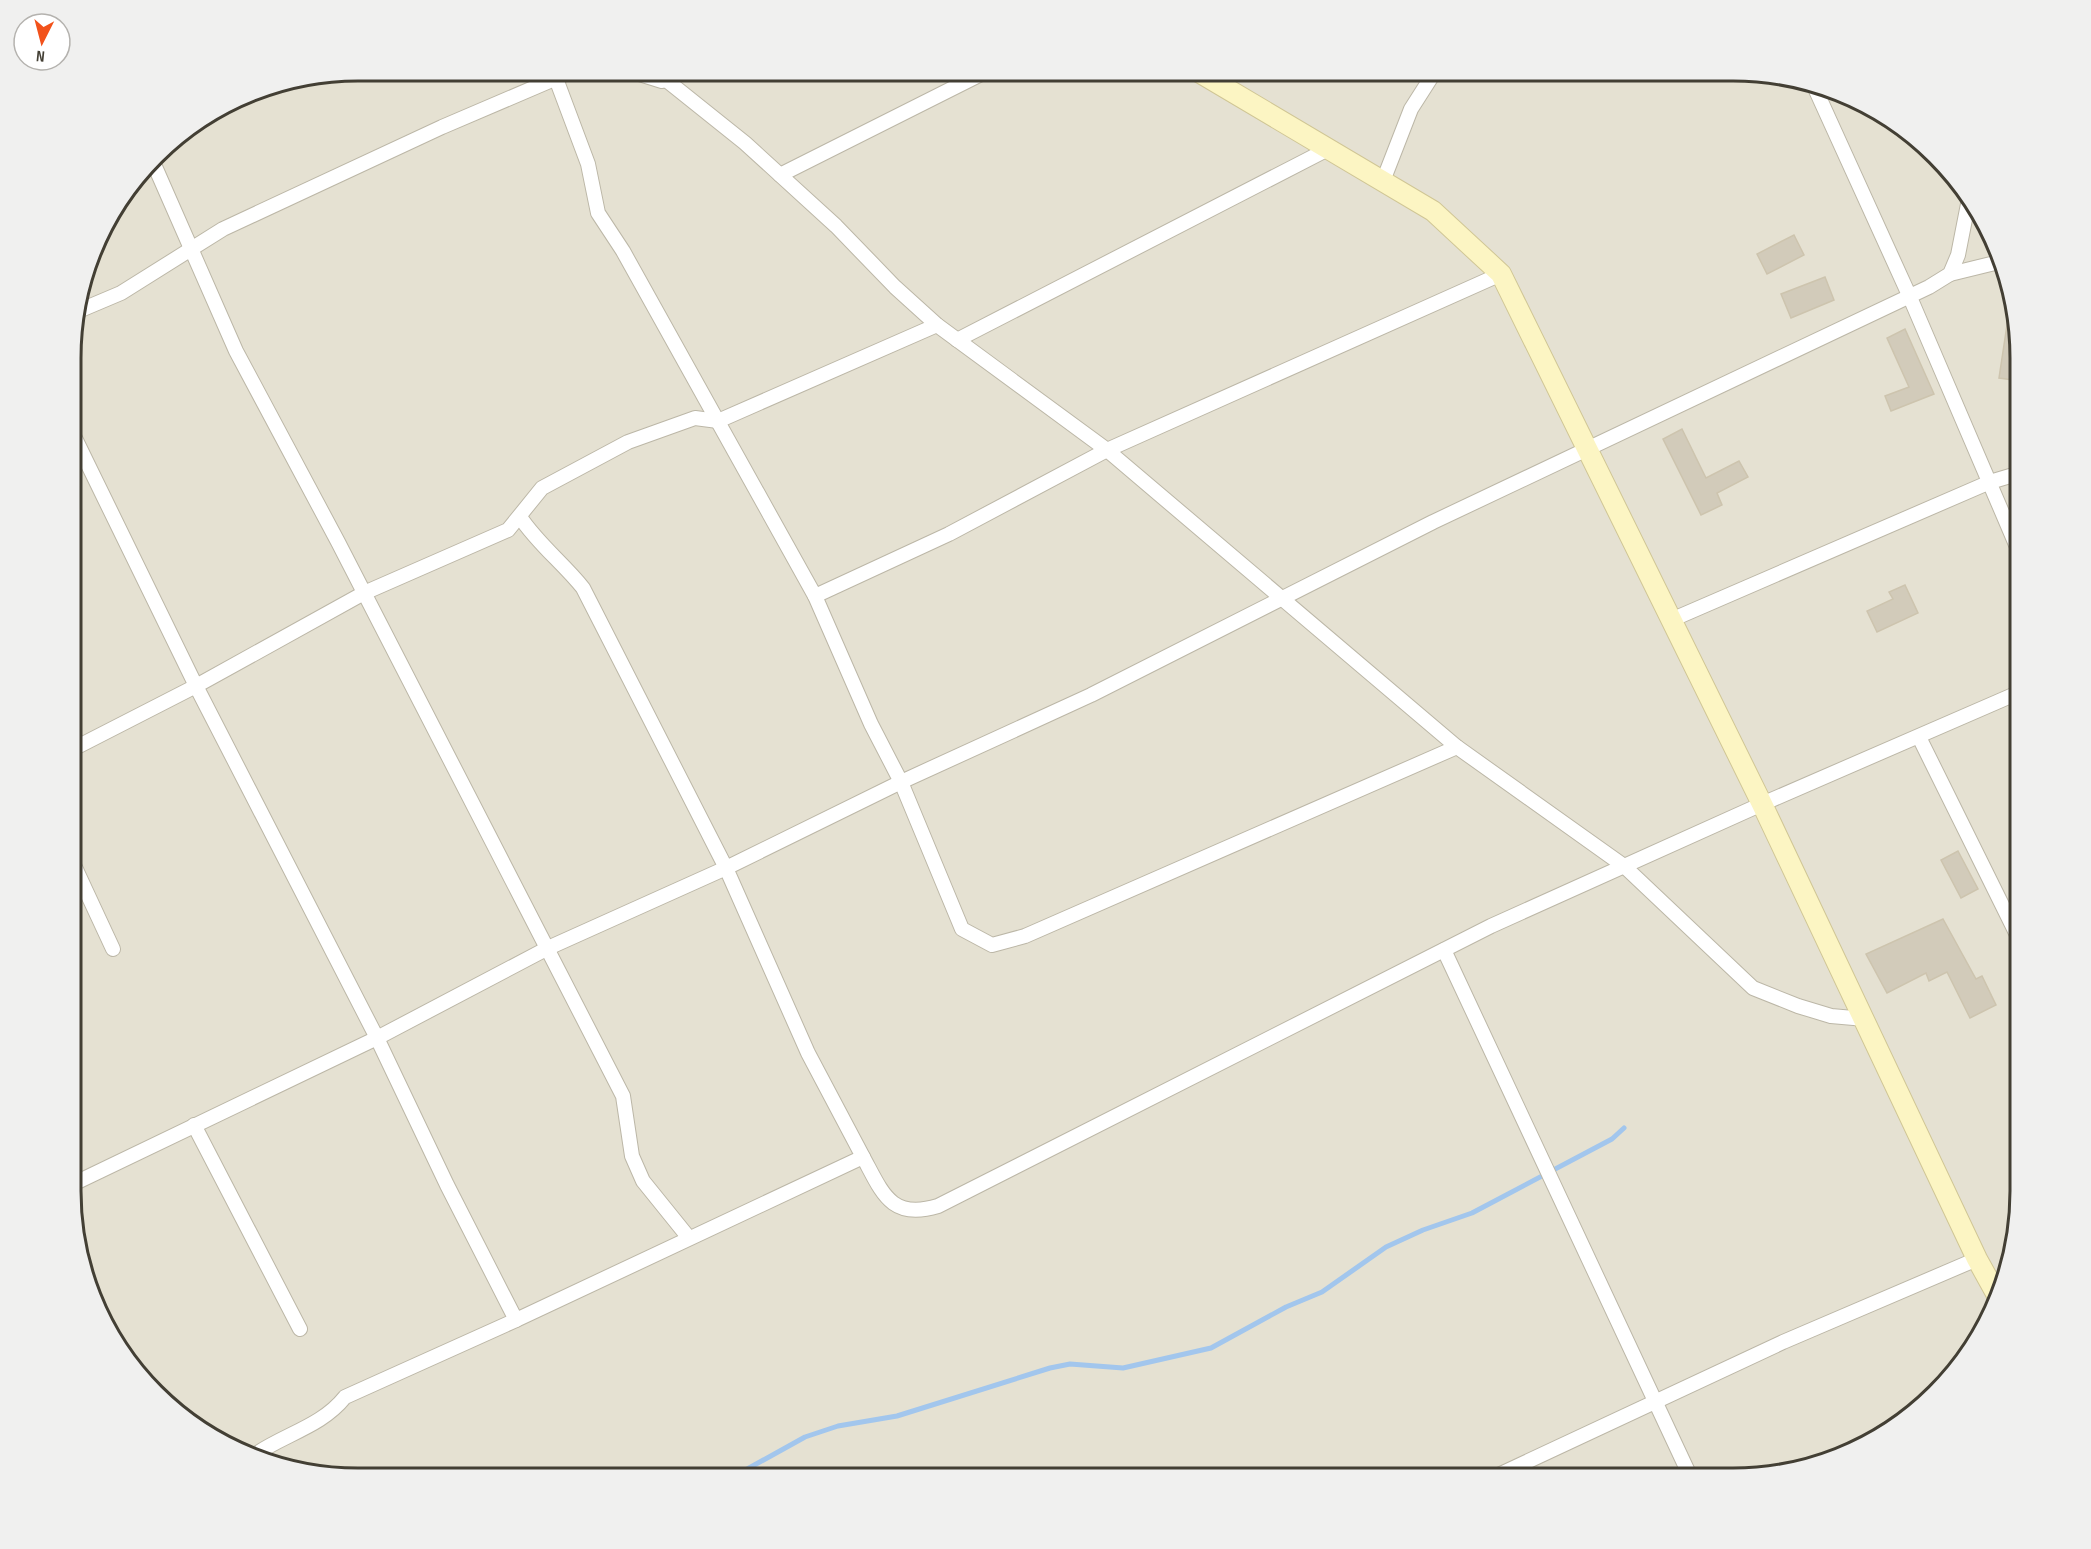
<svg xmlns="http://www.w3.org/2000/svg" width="2091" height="1549" viewBox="0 0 2091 1549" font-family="'Sofia Sans Condensed',sans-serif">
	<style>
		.residential { fill: #e5e1d2 }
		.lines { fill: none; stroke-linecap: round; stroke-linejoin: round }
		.stream { stroke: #a2c6ed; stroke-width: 5 }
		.building { fill: #d2cbba; stroke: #cdc4ae; stroke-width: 1.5 }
		.street-casing { stroke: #bcb7a7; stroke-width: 16 }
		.secondary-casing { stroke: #d0c695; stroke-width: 22 }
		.street { stroke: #fff; stroke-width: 14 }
		.secondary { stroke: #fcf5c3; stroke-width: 20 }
		.rim { fill: none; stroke: #433f34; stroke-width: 3 }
	</style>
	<rect width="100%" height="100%" fill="#f1efe4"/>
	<polygon class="residential" points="358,71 1751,71 1842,92 1908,130 1991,231 2020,340 2020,1209 2005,1283 1961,1366 1860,1449 1733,1478 340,1478 266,1463 183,1419 109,1334 73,1228 73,321 100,231 168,142 249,92"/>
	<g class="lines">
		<polyline class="stream" points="731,1478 805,1437 838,1426 897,1416 1050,1368 1070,1364 1123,1368 1211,1348 1286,1307 1322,1292 1386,1247 1423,1230 1472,1213 1612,1139 1624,1128"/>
	</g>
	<g class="building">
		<polygon points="1794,235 1804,255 1767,274 1757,254"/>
		<polygon points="1825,277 1834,300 1791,318 1781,294"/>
		<polygon points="2010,305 2020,340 2020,381 1999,378"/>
		<polygon points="1905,329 1934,394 1891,411 1885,396 1909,387 1887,338"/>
		<polygon points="1682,429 1706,478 1739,461 1748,477 1717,493 1722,505 1701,515 1663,439"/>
		<polygon points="1905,585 1918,613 1877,632 1867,611 1893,599 1889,592"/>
		<polygon points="1958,851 1978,889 1961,898 1941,860"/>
		<polygon points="1943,919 1976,979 1982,976 1996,1005 1970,1018 1947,972 1929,981 1926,973 1887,993 1866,954"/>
	</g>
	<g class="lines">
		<g class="street-casing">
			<g id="street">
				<polyline points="556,71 555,76 588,164 598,213 623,251 815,596 871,724 901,782 962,929 992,945 1025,936 1457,747"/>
				<polyline points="630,71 662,81"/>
				<polyline points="655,71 745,143 836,226 895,287 937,325 1107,450 1457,747 1624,866 1753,988 1798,1006 1831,1016 1865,1019"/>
				<polyline points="1814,86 1909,295 2020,554"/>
				<polyline points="153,162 236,351 338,542 623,1096 632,1156 643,1181 689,1238"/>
				<polyline points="780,175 987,71"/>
				<polyline points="1383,181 1411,109 1434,73 1440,71"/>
				<polyline points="1950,274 1999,262"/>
				<polyline points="76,312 121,293 223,229 442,127 573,71"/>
				<polyline points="957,340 1330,148"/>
				<polyline points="73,434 196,686 364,593 508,530 542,488 628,442 695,418 718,421 937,325"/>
				<polyline points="815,596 949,534 1107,450 1501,274"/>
				<polyline points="1671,620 1990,482 2020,473"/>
				<polyline points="1919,737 2020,941"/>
				<path d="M73,749L196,686L377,1038L447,1185L516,1320L863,1157L808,1053L726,868L583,588C563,563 538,544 520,517"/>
				<polyline points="73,863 113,949"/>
				<polyline points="1444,950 1691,1478"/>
				<polyline points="194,1125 300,1329"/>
				<path d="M863,1157C883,1194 891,1220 938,1206L1491,926L1762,804L2020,692"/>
				<polyline points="73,1184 377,1038 548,948 726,868 901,782 1091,695 1433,522 1929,287 1950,274 1958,255 1968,204"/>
				<path d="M253,1456C284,1434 321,1427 345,1397L516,1320"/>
				<polyline points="1492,1478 1783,1342 1977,1259"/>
			</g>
		</g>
		<g class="secondary-casing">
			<polyline id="secondary" points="1197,71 1433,211 1501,274 1762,804 1977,1259 1998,1297"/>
		</g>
		<use href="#street" class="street"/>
		<use href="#secondary" class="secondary"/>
	</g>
	<path d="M0 0H2091V1549H0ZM358 81H1733A277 277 0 0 1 2010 358V1191A277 277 0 0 1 1733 1468H358A277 277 0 0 1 81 1191V358A277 277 0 0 1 358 81Z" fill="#f0f0ef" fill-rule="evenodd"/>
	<path class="rim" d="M358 81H1733A277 277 0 0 1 2010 358V1191A277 277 0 0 1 1733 1468H358A277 277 0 0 1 81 1191V358A277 277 0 0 1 358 81Z"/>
	<g transform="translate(42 42) rotate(186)"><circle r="28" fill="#ffffff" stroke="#b4b2ae" stroke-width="1.5"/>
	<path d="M0-4.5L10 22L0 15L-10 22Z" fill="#f2521b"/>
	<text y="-9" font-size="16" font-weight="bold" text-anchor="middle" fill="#433f34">N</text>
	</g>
</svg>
